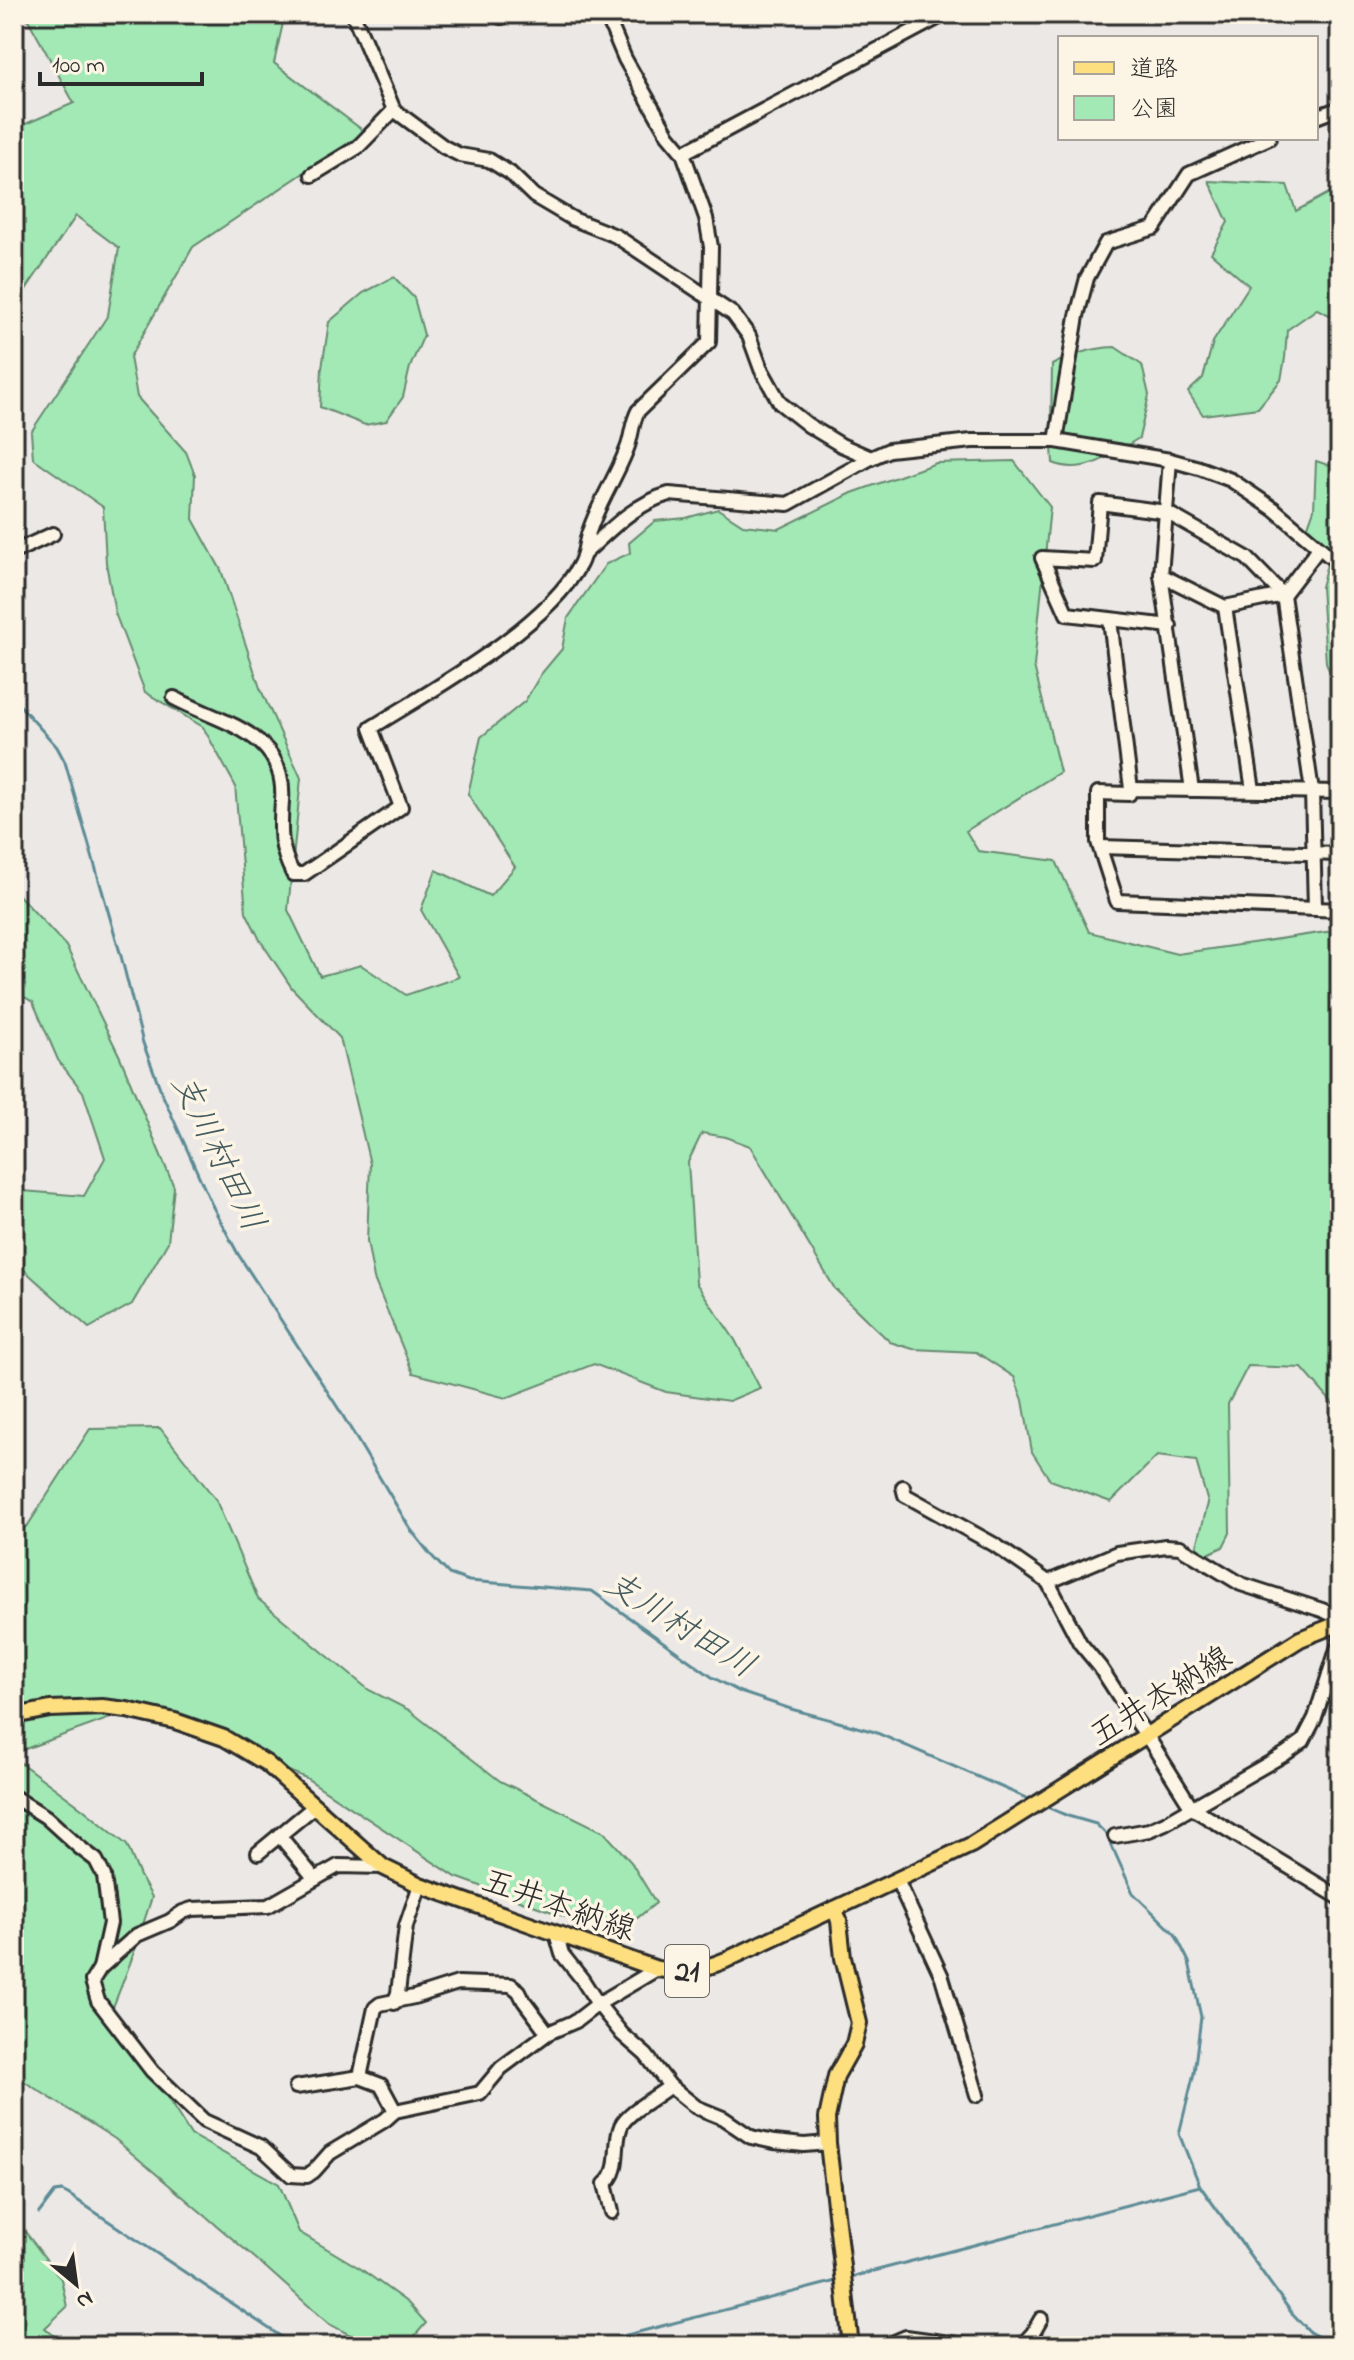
<svg xmlns="http://www.w3.org/2000/svg" width="1354" height="2360" viewBox="0 0 1354 2360" font-family="'Indie Flower','Klee One',sans-serif">
	<style>
		.green { fill: #a2e9b5; stroke: #668a70; stroke-width: 2 }
		.lines { fill: none; stroke-linecap: round; stroke-linejoin: round }
		.stream { stroke: #5c8b95; stroke-width: 3 }
		.minor-casing { stroke: #2b2b2b; stroke-width: 18 }
		.major-casing { stroke: #2b2b2b; stroke-width: 20 }
		.minor { stroke: #fcf5e5; stroke-width: 12 }
		.major { stroke: #fedf80; stroke-width: 14 }
		.labels { text-anchor: middle; stroke-width: 7; stroke-linejoin: round; paint-order: stroke }
		.shield { fill: #fcf5e5; stroke: #6a6863; stroke-width: 2 }
		.shield-label { font-size: 30px; font-weight: bold; fill: #2b2b2b }
		.street-label { font-size: 32px; fill: #2b2b2b; stroke: #fcf5e5 }
		.water-label { font-size: 34px; font-style: italic; fill: #445b60; stroke: #fcf5e5 }
	</style>
	<rect width="100%" height="100%" fill="#ece8e5"/>
	<filter id="ink" filterUnits="userSpaceOnUse"><feTurbulence type="fractalNoise" baseFrequency=".0125" numOctaves="2"/><feDisplacementMap in="SourceGraphic" scale="16" xChannelSelector="R" yChannelSelector="G"/><feConvolveMatrix kernelMatrix="1 2 1 2 8 2 1 2 1" color-interpolation-filters="sRGB"/></filter>
	<g filter="url(#ink)">
		<g class="green">
			<polygon points="25,14 285,14 274,63 365,132 193,247 130,357 137,397 186,452 195,475 193,519 221,570 260,688 301,778 288,910 320,976 361,965 406,995 459,977 421,910 436,870 490,896 515,867 468,794 481,737 525,701 541,674 562,649 568,618 606,564 630,553 629,543 655,521 686,518 718,509 743,525 779,529 852,493 936,463 1014,461 1050,507 1034,666 1060,772 966,831 978,851 1056,861 1089,932 1177,954 1340,930 1340,1412 1302,1368 1248,1366 1228,1404 1230,1533 1223,1547 1193,1561 1208,1503 1196,1461 1157,1456 1111,1502 1050,1480 1032,1452 1023,1400 1014,1377 976,1352 913,1349 890,1342 835,1289 750,1146 726,1137 702,1133 688,1162 696,1283 735,1340 760,1388 729,1401 666,1392 594,1364 506,1398 413,1373 374,1279 367,1241 370,1164 340,1038 292,988 260,940 246,912 235,785 203,727 145,692 115,613 106,563 103,507 33,458 31,432 108,315 119,248 76,216 14,307 14,129 74,103"/>
			<polygon points="1209,181 1287,185 1296,211 1340,187 1340,320 1317,309 1287,330 1285,358 1281,380 1258,408 1203,415 1188,392 1203,378 1213,342 1249,286 1211,253 1228,222"/>
			<polygon points="394,277 414,298 424,335 410,367 403,397 386,421 365,425 320,407 322,368 329,322 363,293"/>
			<path d="M1115,347L1142,365L1149,395L1139,438C1113,454 1085,476 1053,463L1051,431L1052,365C1073,354 1091,348 1115,347Z"/>
			<polygon points="1316,461 1340,469 1340,683 1334,685 1326,662 1321,587 1331,548 1307,529 1314,509"/>
			<polygon points="14,890 66,946 120,1057 174,1187 168,1242 132,1304 89,1328 14,1261 14,1194 23,1191 84,1196 105,1158 83,1092 58,1060 33,1002 14,991"/>
			<polygon points="160,1428 216,1500 258,1599 369,1690 409,1710 500,1781 604,1832 631,1862 656,1903 631,1923 607,1932 456,1877 306,1778 135,1709 14,1753 14,1535 28,1525 90,1429"/>
			<polygon points="14,1758 83,1809 127,1845 140,1876 152,1897 131,1961 112,2010 191,2135 279,2184 299,2232 361,2269 408,2303 426,2323 406,2346 371,2346 329,2324 262,2264 115,2139 14,2075"/>
			<polygon points="14,2217 61,2279 67,2307 45,2328 66,2346 14,2346"/>
		</g>
		<g class="lines">
			<g class="stream">
				<polyline points="14,699 57,747 65,762 121,956 143,1043 163,1096 212,1205 238,1254 340,1411 411,1530 430,1554 449,1574 469,1581 592,1591 712,1677 740,1692 791,1709 875,1732 1031,1800"/>
				<polyline points="1045,1806 1068,1816 1096,1824 1107,1835 1133,1893 1175,1934 1189,1962 1201,2017 1194,2073 1179,2134 1200,2186 1291,2312 1311,2333 1336,2346"/>
				<polyline points="39,2213 55,2192 62,2191 68,2194 295,2346"/>
				<polyline points="847,2278 1200,2186"/>
				<polyline points="590,2346 627,2335"/>
				<polyline points="621,2346 627,2335 840,2280"/>
			</g>
			<g class="minor-casing">
				<g id="minor">
					<polyline points="353,14 394,110 444,147 460,155 489,160 510,173 534,196 573,219 616,236 733,314 749,336 761,369 780,403 808,425 841,445 871,458"/>
					<polyline points="499,14 501,17"/>
					<polyline points="1316,117 1340,108"/>
					<polyline points="683,153 945,14"/>
					<polyline points="312,175 358,147 394,110"/>
					<polyline points="1056,441 1077,316 1087,278 1106,243 1154,228 1189,174 1269,138"/>
					<polyline points="1170,460 1161,575 1192,790"/>
					<polyline points="14,552 53,534"/>
					<path d="M584,554C610,530 634,504 669,494L788,504L871,458L889,450L972,441H1056L1170,460L1199,468L1231,480L1274,509L1340,565"/>
					<polyline points="1161,575 1225,607 1283,595 1319,548"/>
					<polyline points="1225,607 1253,790"/>
					<polyline points="1110,620 1131,789"/>
					<polyline points="1170,626 1067,614 1042,558 1095,561 1100,503 1166,512 1247,558 1283,595 1312,791 1315,908"/>
					<path d="M174,698C222,724 287,732 282,801C280,830 279,847 293,874H304L401,807L371,728C432,690 547,627 580,564C586,553 585,540 590,529C600,500 618,474 628,446C632,434 632,422 638,411L709,342L711,247L706,218L683,153L668,135L625,59L606,14"/>
					<polyline points="1340,792 1131,789 1129,794 1098,793 1098,842 1117,901 1340,910"/>
					<polyline points="1100,847 1340,854"/>
					<polyline points="903,1487 905,1495 995,1545 1048,1582 1080,1643 1100,1667 1122,1701 1147,1736 1192,1808 1340,1898"/>
					<polyline points="1048,1582 1117,1553 1166,1546 1180,1547 1241,1584 1322,1610 1340,1618"/>
					<polyline points="14,1797 46,1817 79,1847 96,1860 104,1876 110,1923 100,1968"/>
					<polyline points="279,1835 315,1879"/>
					<polyline points="1115,1836 1149,1830 1165,1823 1285,1754 1303,1741 1315,1718 1340,1640"/>
					<polyline points="258,1853 315,1806"/>
					<polyline points="383,1867 338,1866 268,1906 192,1909 183,1912 170,1921 137,1935 100,1968 92,1981 98,2001 152,2071 204,2121 261,2147 291,2175 307,2176 314,2171 330,2153 385,2120 395,2111 480,2093 501,2068 548,2033 576,2021 598,2004 657,1969"/>
					<polyline points="897,1880 942,1977 977,2095"/>
					<polyline points="556,1933 562,1954 582,1979 598,2004 622,2034 646,2055 670,2086 696,2107 723,2118 751,2137 774,2142 804,2145 828,2143"/>
					<polyline points="394,2003 398,1993 406,1926 420,1885"/>
					<polyline points="360,2077 375,2008 380,2004 414,1997 458,1983 511,1985 519,1991 524,2001 548,2033"/>
					<polyline points="296,2087 360,2077 381,2085 395,2111"/>
					<path d="M612,2212L605,2184C622,2170 613,2145 621,2126C628,2111 657,2097 670,2086"/>
					<polyline points="885,2346 906,2337 972,2346"/>
					<polyline points="1021,2346 1033,2333 1041,2319"/>
				</g>
			</g>
			<g class="major-casing">
				<g id="major">
					<path d="M14,1716L50,1709L102,1707L127,1710L175,1721L224,1738L266,1763L383,1867L420,1885L657,1969C683,1973 702,1970 726,1960L971,1845L1300,1639L1340,1623"/>
					<polyline points="835,1909 839,1921 843,1958 859,2023 854,2044 836,2076 827,2118 828,2143 851,2346"/>
				</g>
			</g>
			<use href="#minor" class="minor"/>
			<use href="#major" class="major"/>
		</g>
	</g>
	<g class="labels">
		<rect class="shield" x="665" y="1945" width="44" height="52" rx="6"/>
		<g class="shield-label">
			<text x="687" y="1981">21</text>
		</g>
		<g class="street-label">
			<text transform="translate(1160 1695) rotate(-32)" y="11">五井本納線</text>
			<text transform="translate(559 1904) rotate(19)" y="11">五井本納線</text>
		</g>
		<g class="water-label">
			<text transform="translate(220 1152) rotate(64)" y="12">支川村田川</text>
			<text transform="translate(681 1623) rotate(32)" y="12">支川村田川</text>
		</g>
	</g>
	<rect width="1354" height="2360" fill="none" stroke="#fcf5e5" stroke-width="48"/>
	<rect x="24" y="24" width="1306" height="2312" fill="none" stroke="#2b2b2b" stroke-width="3" filter="url(#ink)"/>
	<rect x="1058" y="36" width="260" height="104" fill="#fcf5e5" stroke="#a8a49b" stroke-width="2"/>
	<rect x="1074" y="62" width="40" height="12" fill="#fedf80" stroke="#a8a49b" stroke-width="2"/>
	<text x="1130" y="76" font-size="24" fill="#2b2b2b">道路</text>
	<rect x="1074" y="96" width="40" height="24" fill="#a2e9b5" stroke="#a8a49b" stroke-width="2"/>
	<text x="1130" y="116" font-size="24" fill="#2b2b2b">公園</text>
	<g transform="translate(76 2284) rotate(151)" stroke="#fcf5e5" stroke-width="6" paint-order="stroke">
	<path d="M0-6L14 30L0 20L-14 30Z" fill="#2b2b2b"/>
	<text y="-12" font-size="22" font-weight="bold" text-anchor="middle" fill="#2b2b2b">N</text>
	</g>
	<path d="M40 72v12h162v-12" fill="none" stroke="#2b2b2b" stroke-width="4"/>
	<text x="52" y="72" font-size="24" fill="#2b2b2b" stroke="#fcf5e5" stroke-width="6" paint-order="stroke">100 m</text>
</svg>
